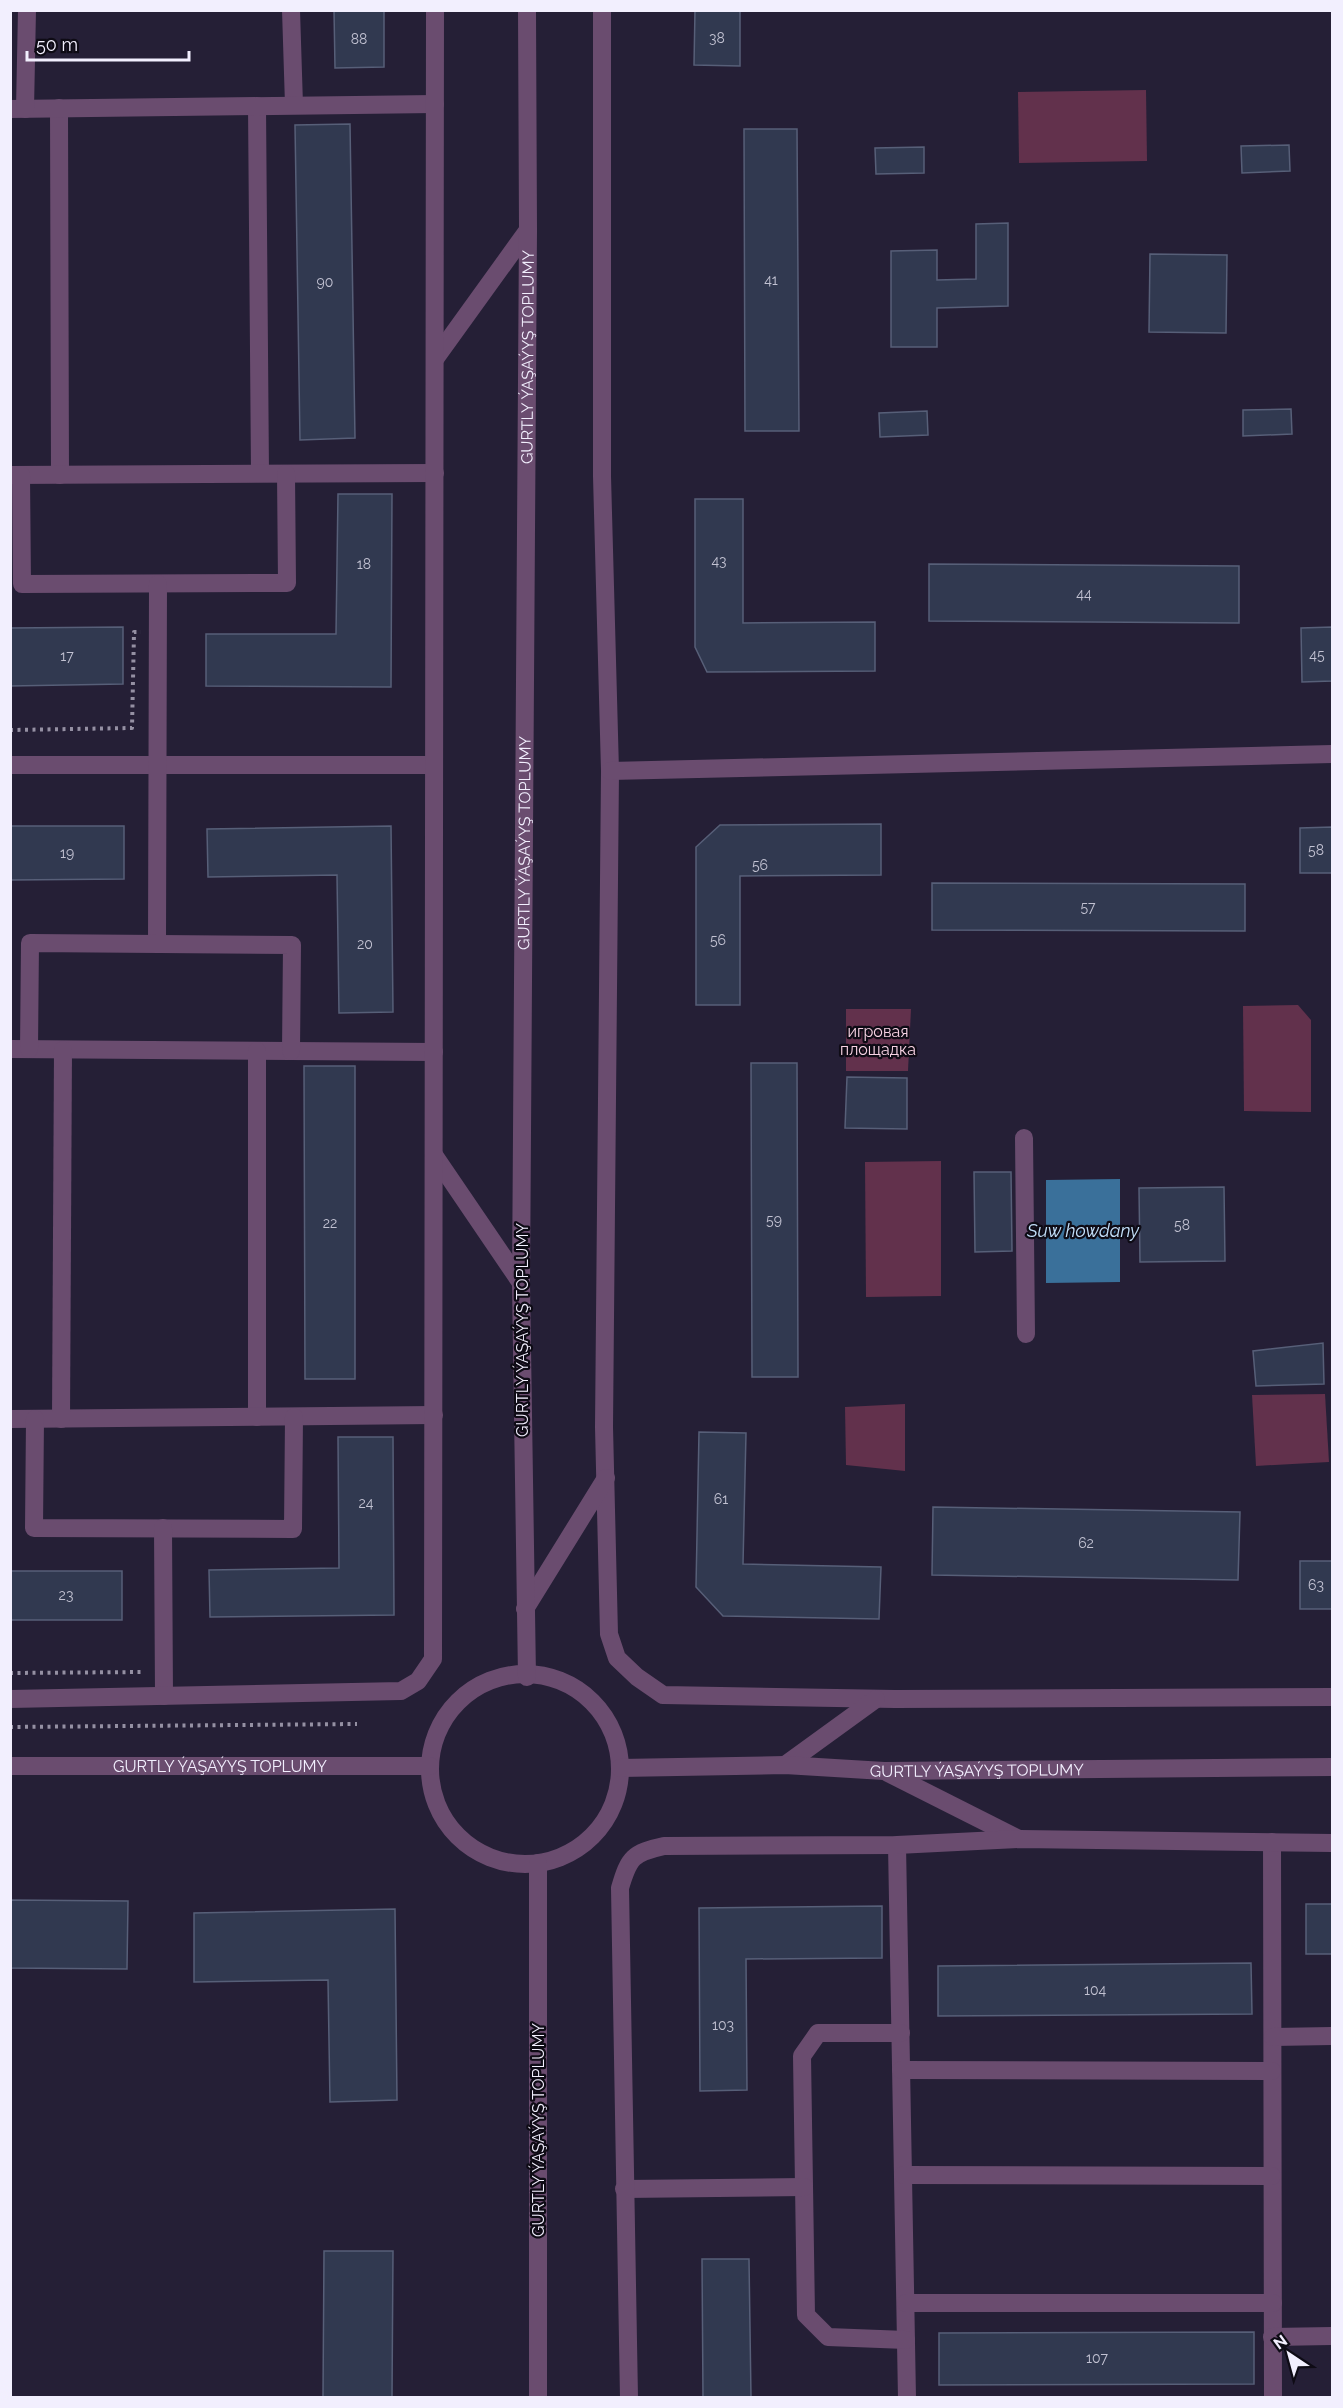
<svg xmlns="http://www.w3.org/2000/svg" width="1343" height="2408" viewBox="0 0 1343 2408" font-family="Raleway,sans-serif">
	<style>
		.green { fill: #62314c }
		.water { fill: #3a709a }
		.building { fill: #313950; stroke: #575f78; stroke-width: 1.5 }
		.lines { fill: none; stroke-linecap: round; stroke-linejoin: round }
		.path { stroke: #9590a3; stroke-width: 4; stroke-dasharray: 3 4.5; stroke-linecap: butt }
		.minor { stroke: #6a4c6f; stroke-width: 18 }
		.labels { text-anchor: middle; stroke-width: 4.5; stroke-linejoin: round; paint-order: stroke }
		.number-label { font-size: 14px; fill: #c2c2d2 }
		.street-label { font-size: 16px; fill: #f2effe; stroke: #0e0b15 }
		.park-label { font-size: 16px; fill: #f7d2e3; stroke: #0e0b15 }
		.water-label { font-size: 18px; font-style: italic; fill: #c4e1fb; stroke: #0e0b15 }
	</style>
	<rect width="100%" height="100%" fill="#251f36"/>
	<g class="green">
		<polygon points="1146,90 1147,161 1019,163 1018,92"/>
		<polygon points="1298,1005 1311,1020 1311,1112 1244,1111 1243,1006"/>
		<polygon points="846,1009 911,1009 908,1071 846,1071"/>
		<polygon points="941,1161 941,1296 866,1297 865,1162"/>
		<polygon points="1325,1394 1329,1462 1256,1466 1252,1395"/>
		<polygon points="905,1404 905,1471 846,1465 845,1407"/>
	</g>
	<polygon class="water" points="1120,1179 1120,1282 1046,1283 1046,1180"/>
	<g class="building">
		<polygon points="334,10 384,10 384,67 335,68"/>
		<polygon points="695,10 740,10 740,66 694,65"/>
		<polygon points="350,124 355,438 300,440 295,125"/>
		<polygon points="744,129 797,129 799,431 745,431"/>
		<polygon points="1289,145 1290,171 1242,173 1241,146"/>
		<polygon points="924,147 924,173 876,174 875,148"/>
		<polygon points="1008,223 1008,306 937,308 937,347 891,347 891,251 937,250 937,280 976,279 976,224"/>
		<polygon points="1150,254 1227,255 1226,333 1149,332"/>
		<polygon points="1291,409 1292,434 1243,436 1243,410"/>
		<polygon points="927,411 928,435 880,437 879,413"/>
		<polygon points="338,494 392,494 391,687 206,686 206,634 336,634"/>
		<polygon points="695,499 743,499 743,623 875,622 875,671 707,672 695,647"/>
		<polygon points="929,564 1239,566 1239,623 929,621"/>
		<polygon points="123,627 123,684 10,686 10,628"/>
		<polygon points="1332,627 1332,681 1302,682 1301,628"/>
		<polygon points="881,824 881,875 740,876 740,1005 696,1005 696,847 720,825"/>
		<polygon points="10,826 124,826 124,879 10,880"/>
		<polygon points="391,826 393,1012 339,1013 337,875 208,877 207,829"/>
		<polygon points="1332,827 1332,873 1300,873 1300,828"/>
		<polygon points="932,883 1245,884 1245,931 932,930"/>
		<polygon points="751,1063 797,1063 798,1377 752,1377"/>
		<polygon points="304,1066 355,1066 355,1379 305,1379"/>
		<polygon points="847,1077 907,1078 907,1129 845,1128"/>
		<polygon points="974,1172 1011,1172 1012,1251 975,1252"/>
		<polygon points="1224,1187 1225,1261 1140,1262 1139,1188"/>
		<polygon points="1323,1343 1324,1384 1256,1386 1253,1351"/>
		<polygon points="699,1432 746,1433 743,1564 881,1567 879,1619 723,1616 696,1587"/>
		<polygon points="338,1437 393,1437 394,1615 210,1617 209,1570 339,1568"/>
		<polygon points="933,1507 1240,1512 1238,1580 932,1575"/>
		<rect x="1300" y="1561" width="32" height="48"/>
		<rect x="10" y="1571" width="112" height="49"/>
		<polygon points="10,1900 128,1901 127,1969 10,1968"/>
		<rect x="1306" y="1904" width="26" height="50"/>
		<polygon points="882,1906 882,1958 746,1959 747,2090 700,2091 699,1908"/>
		<polygon points="395,1909 397,2100 330,2102 328,1980 194,1982 194,1913"/>
		<polygon points="1251,1963 1252,2014 938,2016 938,1966"/>
		<polygon points="324,2251 393,2251 392,2397 323,2397"/>
		<polygon points="702,2259 749,2259 751,2397 703,2397"/>
		<polygon points="1254,2332 1254,2384 939,2385 939,2333"/>
	</g>
	<g class="lines">
		<g class="path">
			<polyline points="10,730 132,728 134,632 141,632"/>
			<polyline points="10,1673 145,1672"/>
			<polyline points="10,1727 357,1724"/>
		</g>
		<g class="minor">
			<polyline points="291,10 294,105"/>
			<polyline points="602,10 602,476 610,771 604,1427 609,1634 617,1658 637,1677 663,1695 895,1699 1332,1697"/>
			<polyline points="257,106 260,473"/>
			<polyline points="59,108 60,475"/>
			<polyline points="10,109 435,104"/>
			<polyline points="25,109 27,10"/>
			<polyline points="435,359 528,230"/>
			<polyline points="10,475 435,473"/>
			<polyline points="21,475 22,584 287,583 286,474"/>
			<polyline points="10,765 434,765"/>
			<polyline points="610,771 1332,754"/>
			<polyline points="157,944 158,584"/>
			<polyline points="10,1049 434,1052"/>
			<polyline points="29,1049 30,943 292,945 291,1051"/>
			<polyline points="1024,1138 1026,1334"/>
			<polyline points="434,1155 521,1283"/>
			<polyline points="257,1417 257,1051"/>
			<polyline points="10,1419 434,1415"/>
			<polyline points="35,1419 34,1528 293,1529 294,1417"/>
			<polyline points="61,1419 63,1050"/>
			<polyline points="163,1528 164,1696"/>
			<polyline points="525,1609 606,1478"/>
			<circle cx="525" cy="1769" r="95"/>
			<path id="s1" d="M527,1677L521,1283L528,230L527,10"/>
			<polyline points="10,1699 401,1691 418,1681 433,1659 435,10"/>
			<polyline points="785,1765 876,1699"/>
			<path id="s2" d="M10,1766H430"/>
			<path id="s3" d="M620,1768L785,1765L884,1771L1332,1767"/>
			<polyline points="888,1773 1019,1839"/>
			<polyline points="1272,1842 1273,2398"/>
			<polyline points="897,1845 907,2398"/>
			<polyline points="538,1863 538,2398"/>
			<polyline points="901,2033 818,2033 802,2056 806,2315 828,2337 906,2340"/>
			<polyline points="1273,2037 1332,2036"/>
			<polyline points="901,2070 1272,2071"/>
			<polyline points="903,2175 1272,2176"/>
			<polyline points="624,2189 804,2187"/>
			<polyline points="906,2303 1273,2303"/>
			<polyline points="1272,2337 1332,2336"/>
			<path d="M629,2398L620,1888C629,1857 633,1853 664,1846L897,1845L1020,1839L1332,1843"/>
		</g>
	</g>
	<g class="labels">
		<g class="number-label">
			<text x="717" y="43">38</text>
			<text x="359" y="44">88</text>
			<text x="771" y="285">41</text>
			<text x="325" y="287">90</text>
			<text x="719" y="566">43</text>
			<text x="364" y="569">18</text>
			<text x="1084" y="599">44</text>
			<text x="1317" y="660">45</text>
			<text x="67" y="661">17</text>
			<text x="1316" y="855">58</text>
			<text x="67" y="858">19</text>
			<text x="760" y="870">56</text>
			<text x="1088" y="912">57</text>
			<text x="718" y="945">56</text>
			<text x="365" y="949">20</text>
			<text x="774" y="1225">59</text>
			<text x="330" y="1228">22</text>
			<text x="1182" y="1230">58</text>
			<text x="721" y="1504">61</text>
			<text x="366" y="1508">24</text>
			<text x="1086" y="1548">62</text>
			<text x="1316" y="1590">63</text>
			<text x="66" y="1600">23</text>
			<text x="1095" y="1995">104</text>
			<text x="723" y="2030">103</text>
			<text x="1097" y="2363">107</text>
		</g>
		<g class="street-label">
			<text dy="6" stroke="none"><textPath href="#s1" startOffset="1320">GURTLY ÝAŞAÝYŞ TOPLUMY</textPath></text>
			<text dy="6" stroke="none"><textPath href="#s1" startOffset="834">GURTLY ÝAŞAÝYŞ TOPLUMY</textPath></text>
			<text transform="translate(522 1330) rotate(-90)" y="6">GURTLY ÝAŞAÝYŞ TOPLUMY</text>
			<text dy="6" stroke="none"><textPath href="#s2" startOffset="210">GURTLY ÝAŞAÝYŞ TOPLUMY</textPath></text>
			<text dy="6" stroke="none"><textPath href="#s3" startOffset="357">GURTLY ÝAŞAÝYŞ TOPLUMY</textPath></text>
			<text transform="translate(538 2130) rotate(-90)" y="6">GURTLY ÝAŞAÝYŞ TOPLUMY</text>
		</g>
		<g class="park-label">
			<text x="878" y="1037">игровая<tspan x="878" dy="18">площадка</tspan></text>
		</g>
		<g class="water-label">
			<text x="1083" y="1237">Suw howdany</text>
		</g>
	</g>
	<rect width="1343" height="2408" fill="none" stroke="#f2effe" stroke-width="24"/>
	<g transform="translate(1289 2354) rotate(324)" stroke="#0e0b15" stroke-width="4.5" paint-order="stroke">
	<path d="M0-4.5L10 22L0 15L-10 22Z" fill="#f2effe"/>
	<text y="-9" font-size="16" font-weight="bold" text-anchor="middle" fill="#f2effe">N</text>
	</g>
	<path d="M27 51v9h162v-9" fill="none" stroke="#f2effe" stroke-width="3"/>
	<text x="36" y="51" font-size="18" fill="#f2effe" stroke="#0e0b15" stroke-width="4.5" paint-order="stroke">50 m</text>
</svg>
